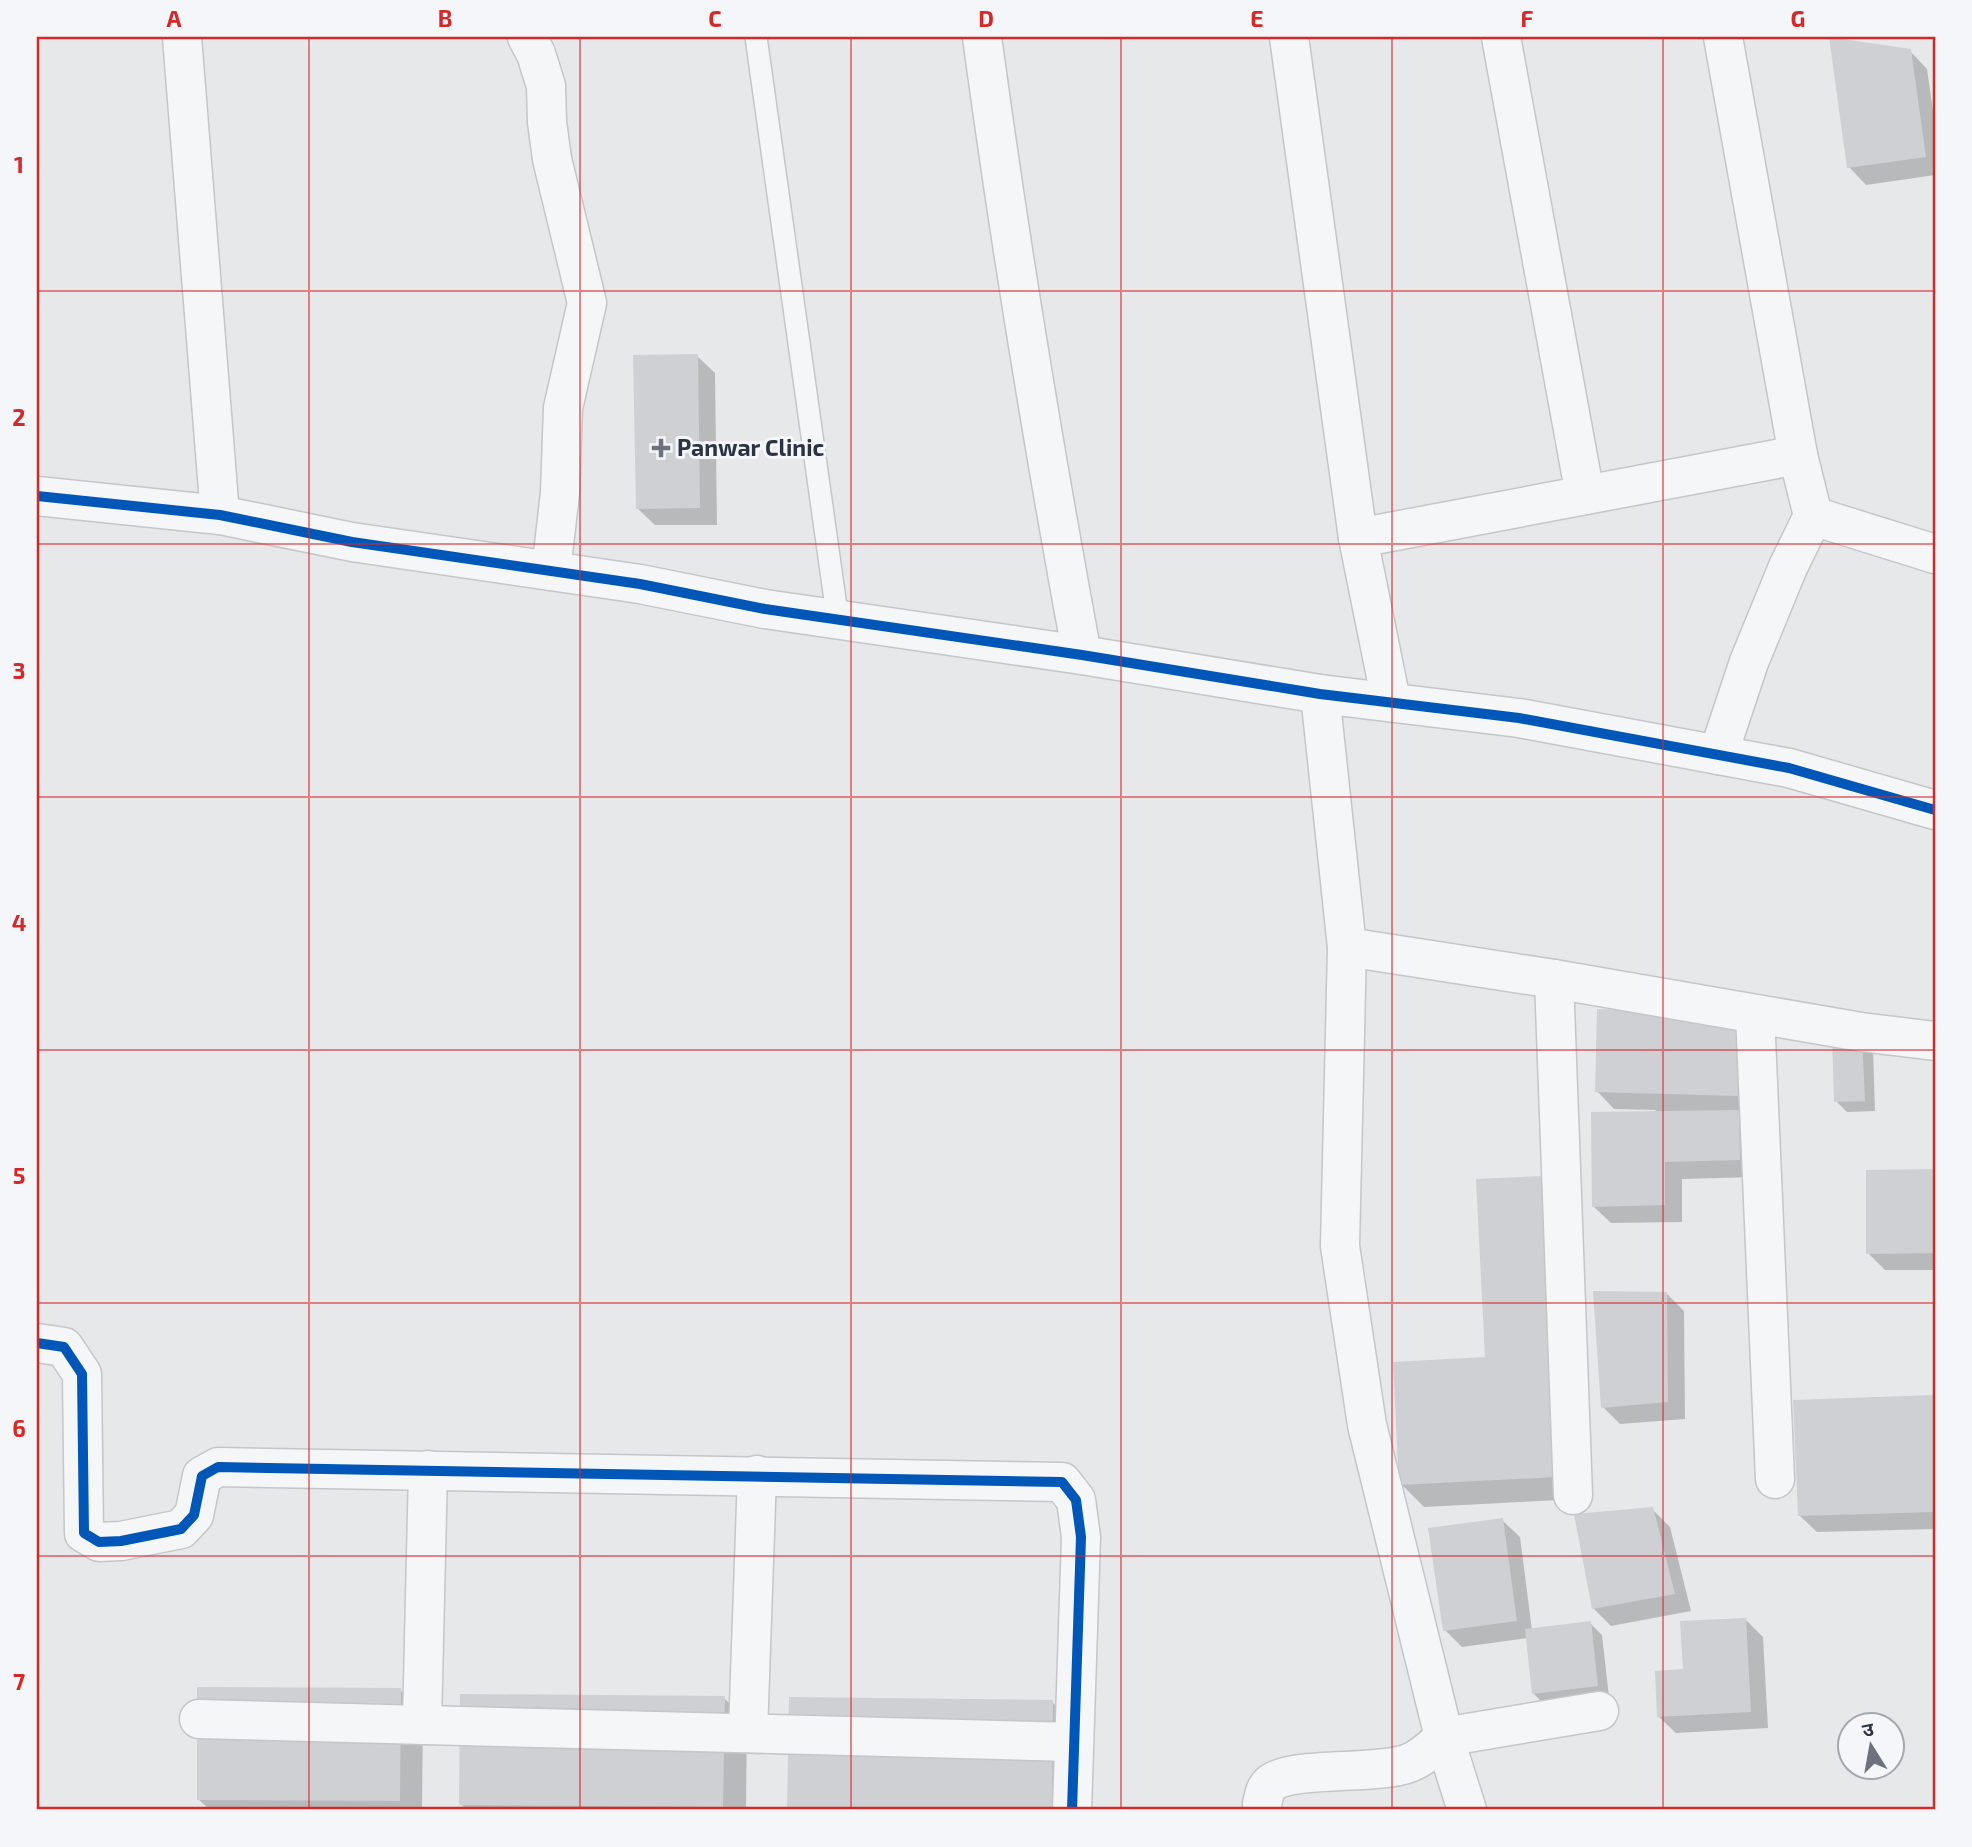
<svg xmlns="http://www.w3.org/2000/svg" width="1972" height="1847" viewBox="0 0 1972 1847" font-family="'Exo 2','Noto Sans Devanagari',sans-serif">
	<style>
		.shadow { fill: #0003 }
		.building { fill: #ced0d3 }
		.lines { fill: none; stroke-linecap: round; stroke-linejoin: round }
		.lane-casing { stroke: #c4c6c8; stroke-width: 24 }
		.street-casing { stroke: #c4c6c8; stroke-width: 41 }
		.lane { stroke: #f5f6f7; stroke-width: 21 }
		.street { stroke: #f5f6f7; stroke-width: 38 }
		.cycleway-casing { stroke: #f4f6f9; stroke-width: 15 }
		.cycleway { stroke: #0057b8; stroke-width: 10 }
		.grid { fill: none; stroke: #d62828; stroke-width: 2; stroke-opacity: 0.55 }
		.poi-dot { fill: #6c737f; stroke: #f4f6f9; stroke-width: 2.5 }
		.labels { text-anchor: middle; stroke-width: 6; stroke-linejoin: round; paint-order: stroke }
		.poi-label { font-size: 23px; font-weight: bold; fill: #2b3445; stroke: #f4f6f9; text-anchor: start }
		.neatline { fill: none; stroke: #d62828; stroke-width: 2.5 }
		.grid-label { font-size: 23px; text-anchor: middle; font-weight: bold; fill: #d62828 }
	</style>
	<rect width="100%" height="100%" fill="#e6e8ea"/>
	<g class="shadow">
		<polygon points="1910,51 1927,69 1935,125 1935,175 1866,185 1849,167"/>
		<polygon points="697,356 715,373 717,525 655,525 637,508"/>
		<polygon points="1740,1015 1754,1113 1738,1112 1755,1129 1756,1177 1682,1179 1682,1222 1611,1223 1593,1206 1656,1110 1614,1109 1597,1091"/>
		<polygon points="1861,1036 1873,1048 1875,1111 1847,1112 1836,1101"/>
		<polygon points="1935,1170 1935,1270 1885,1270 1868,1253 1868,1171"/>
		<polygon points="1666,1293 1684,1311 1685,1419 1620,1424 1603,1407"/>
		<polygon points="1486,1359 1580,1499 1424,1507 1401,1484"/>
		<polygon points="1935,1397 1935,1529 1817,1532 1799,1515 1795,1402"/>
		<polygon points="1652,1509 1670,1527 1691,1611 1611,1626 1593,1608"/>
		<polygon points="1502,1520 1520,1537 1532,1630 1590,1623 1602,1635 1609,1697 1545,1705 1534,1694 1528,1638 1462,1647 1445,1630"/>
		<polygon points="1746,1620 1763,1637 1768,1728 1676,1733 1658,1716 1685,1671"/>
		<polygon points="400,1690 423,1713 422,1810 210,1810 198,1799"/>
		<polygon points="724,1698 747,1721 746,1810 467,1810 461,1804"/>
		<polygon points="791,1699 1052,1702 1075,1725 1074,1810 789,1810"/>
	</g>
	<g class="building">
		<polygon points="1829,37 1911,49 1926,157 1847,168"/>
		<polygon points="698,354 700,508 636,509 633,355"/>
		<polygon points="1597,1009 1741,1013 1738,1096 1595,1092"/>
		<polygon points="1862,1035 1865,1101 1834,1102 1832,1036"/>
		<polygon points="1739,1110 1740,1160 1665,1162 1665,1205 1592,1207 1591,1112"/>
		<polygon points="1935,1169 1935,1253 1866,1254 1866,1170"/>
		<polygon points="1543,1176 1558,1477 1399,1485 1393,1362 1485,1357 1476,1179"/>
		<polygon points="1593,1291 1667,1292 1668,1402 1601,1408"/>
		<polygon points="1935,1395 1935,1512 1798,1516 1793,1400"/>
		<polygon points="1653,1507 1675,1594 1592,1609 1574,1514"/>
		<polygon points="1503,1518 1517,1621 1443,1631 1428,1528"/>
		<polygon points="1746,1618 1751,1712 1657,1717 1655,1671 1683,1669 1680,1621"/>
		<polygon points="1591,1621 1598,1686 1532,1694 1525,1629"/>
		<polygon points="197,1687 401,1688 400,1801 197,1800"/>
		<polygon points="460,1694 725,1696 723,1807 459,1805"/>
		<polygon points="789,1697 1053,1700 1052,1810 787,1810"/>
	</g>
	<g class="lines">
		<g class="lane-casing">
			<polyline id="lane" points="756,37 838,621"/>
		</g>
		<g class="street-casing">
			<g id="street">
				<polyline points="182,37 220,515"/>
				<polyline points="527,37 536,54 546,86 547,122 552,159 587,303 563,408 560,493 551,571"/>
				<path d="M982,37C1010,244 1044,450 1082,655"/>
				<polyline points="1289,37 1358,538 1391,701"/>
				<polyline points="1501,37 1585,495"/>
				<polyline points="37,496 220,515 352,542 640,584 765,609 1082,655 1320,694 1519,718 1789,768 1935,810"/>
				<polyline points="1813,516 1935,554"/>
				<polyline points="1358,538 1798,455"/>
				<polyline points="1320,694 1347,947 1340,1246 1367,1425 1444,1737 1599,1711"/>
				<polyline points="1718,755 1749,662 1788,567 1813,516 1798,455 1723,37"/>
				<polyline points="1347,947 1554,979 1861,1032 1935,1041"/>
				<polyline points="1554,979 1573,1495"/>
				<polyline points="1755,1014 1775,1479"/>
				<polyline points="37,1343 64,1347 82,1374 84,1533 99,1542 121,1541 181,1529 194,1515 202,1476 218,1467 1062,1482 1076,1500 1081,1537 1072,1810"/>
				<polyline points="199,1719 1073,1742"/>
				<polyline points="422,1725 428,1470"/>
				<polyline points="748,1733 757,1475"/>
				<path d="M1262,1804C1264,1797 1264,1790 1270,1784C1291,1765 1378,1776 1409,1763C1423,1758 1433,1747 1444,1737L1467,1810"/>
			</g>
		</g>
		<use href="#lane" class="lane"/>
		<use href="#street" class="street"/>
		<g class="cycleway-casing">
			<g id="cycleway">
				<polyline points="37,496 220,515 352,542 640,584 765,609 1082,655 1320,694 1519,718 1789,768 1935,810"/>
				<polyline points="37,1343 64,1347 82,1374 84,1533 99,1542 121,1541 181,1529 194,1515 202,1476 218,1467 1062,1482 1076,1500 1081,1537 1072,1810"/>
			</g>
		</g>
		<use href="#cycleway" class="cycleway"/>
	</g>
	<path class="grid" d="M309,37V1810M580,37V1810M851,37V1810M1121,37V1810M1392,37V1810M1663,37V1810M37,291H1935M37,544H1935M37,797H1935M37,1050H1935M37,1303H1935M37,1556H1935"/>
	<path class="poi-dot" d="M657.5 437.5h7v7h7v7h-7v7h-7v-7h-7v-7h7z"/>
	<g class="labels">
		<g class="poi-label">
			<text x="677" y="456">Panwar Clinic</text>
		</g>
	</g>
	<rect width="1972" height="1847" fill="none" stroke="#f4f6f9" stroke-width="77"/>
	<g transform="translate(1871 1746) rotate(349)"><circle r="33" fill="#f4f6f9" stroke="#a4a8b1" stroke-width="2"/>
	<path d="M0-5L12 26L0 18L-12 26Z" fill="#6c737f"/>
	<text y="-10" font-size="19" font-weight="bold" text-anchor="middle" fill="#2b3445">उ</text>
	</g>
	<rect x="38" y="38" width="1896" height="1770" class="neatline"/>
	<g class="grid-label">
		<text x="174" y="27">A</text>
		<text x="445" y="27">B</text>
		<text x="715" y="27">C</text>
		<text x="986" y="27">D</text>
		<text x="1257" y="27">E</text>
		<text x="1527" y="27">F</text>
		<text x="1798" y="27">G</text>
		<text x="19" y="173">1</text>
		<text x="19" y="426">2</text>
		<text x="19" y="679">3</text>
		<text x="19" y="931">4</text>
		<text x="19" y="1184">5</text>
		<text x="19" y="1437">6</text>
		<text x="19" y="1690">7</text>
	</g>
</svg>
